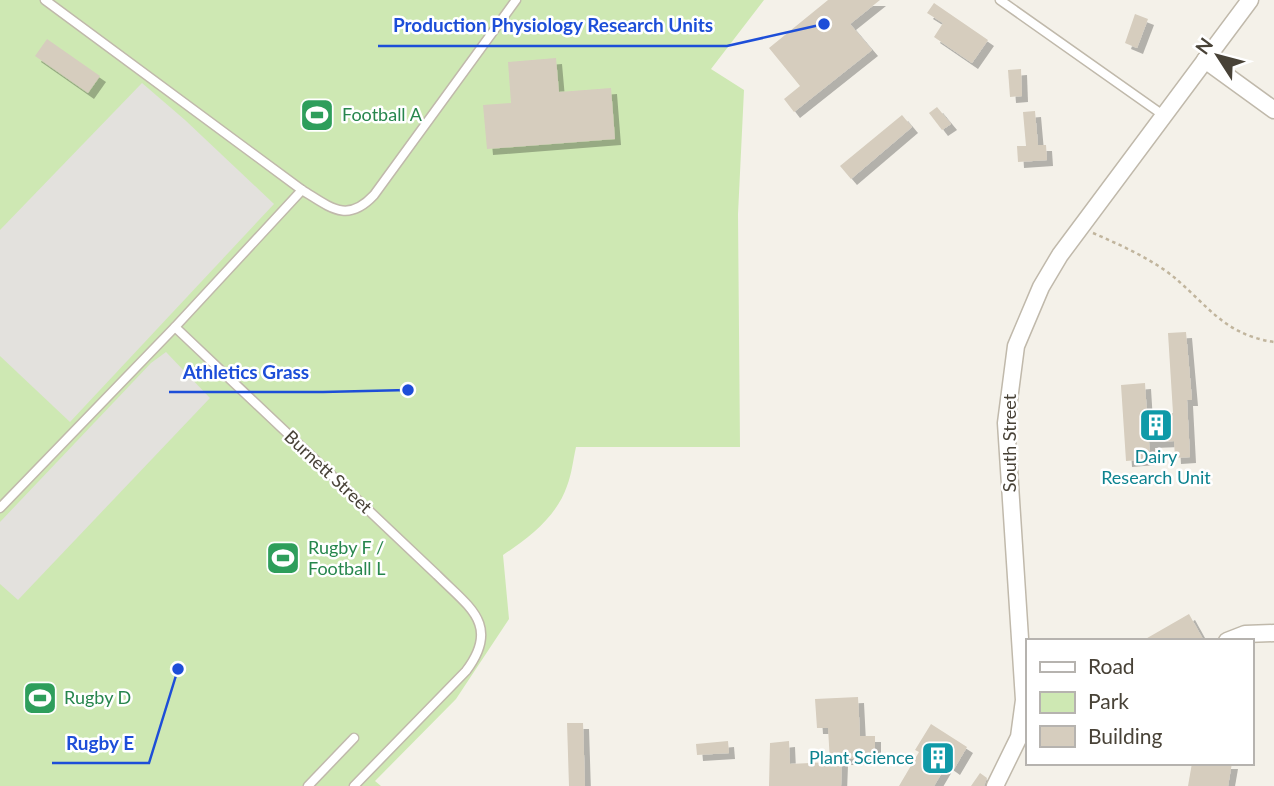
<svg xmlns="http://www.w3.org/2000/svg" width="1274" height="786" viewBox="0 0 1274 786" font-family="Lato,sans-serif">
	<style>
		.green { fill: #cee8b3 }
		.parking { fill: #e3e1dd }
		.building { fill: #d6cdbe; filter: url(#shadow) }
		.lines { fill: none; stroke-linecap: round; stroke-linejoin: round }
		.service-casing { stroke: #c0b9ab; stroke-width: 11 }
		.minor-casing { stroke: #c0b9ab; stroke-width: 19 }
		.path { stroke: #c1b59d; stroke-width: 2.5; stroke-dasharray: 3.5 3.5; stroke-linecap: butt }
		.service { stroke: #fff; stroke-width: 8 }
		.minor { stroke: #fff; stroke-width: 16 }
		.labels { text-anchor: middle; stroke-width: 5; stroke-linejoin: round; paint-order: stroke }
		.leisure-label { font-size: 18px; fill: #27864d; stroke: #fff; text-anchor: start }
		.street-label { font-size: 18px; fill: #484237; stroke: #fff }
		.culture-label { font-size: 18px; fill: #0d838f; stroke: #fff }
		.leader { fill: none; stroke: #1d4ed8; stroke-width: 2.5 }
		.callout-dot { fill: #1d4ed8; stroke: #fff; stroke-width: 2.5 }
		.callout-label { font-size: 19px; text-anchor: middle; font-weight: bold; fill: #1d4ed8; stroke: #fff; stroke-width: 5; stroke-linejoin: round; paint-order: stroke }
	</style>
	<defs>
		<filter id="shadow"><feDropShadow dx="6" dy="6" stdDeviation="0" flood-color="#0004"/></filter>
	</defs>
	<rect width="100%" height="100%" fill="#f4f1e9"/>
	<path class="green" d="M0,0H764L711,69L744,90L738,214L740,447H576C573,460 572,473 567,486C557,516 529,538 503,555L509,619L456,699L375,781L381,786H0Z"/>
	<g class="parking">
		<polygon points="142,83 185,120 274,204 70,422 0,356 0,230"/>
		<polygon points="166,352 210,398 18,600 0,584 0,522 151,363"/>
	</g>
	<g class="building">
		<polygon points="828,0 880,0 850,24 872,50 794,112 784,99 800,86 769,48"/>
		<polygon points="934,3 988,40 972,63 934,37 943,23 927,13"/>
		<polygon points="1135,14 1148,19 1137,48 1125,43"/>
		<polygon points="47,39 100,76 88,93 35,56"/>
		<polygon points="556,58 559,92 611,88 615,139 487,149 483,105 511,103 508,62"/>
		<polygon points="1021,69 1022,96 1010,97 1008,70"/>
		<polygon points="937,107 951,124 942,130 929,113"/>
		<polygon points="1035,111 1038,145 1046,145 1047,160 1018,162 1017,146 1026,146 1023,112"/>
		<polygon points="902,115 912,127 851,179 840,166"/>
		<polygon points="1186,332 1192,400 1187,400 1190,457 1175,458 1174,441 1149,442 1150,459 1126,461 1121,385 1145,383 1147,415 1173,413 1168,333"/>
		<polygon points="1189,614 1204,641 1142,641"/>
		<polygon points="858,697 860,736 875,736 875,759 842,759 841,786 769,786 770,743 789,741 790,764 830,762 828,728 817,728 815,699"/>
		<polygon points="567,723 583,723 585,786 569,786"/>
		<polygon points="931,724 967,747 954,769 947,764 934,786 899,786 919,752 915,750"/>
		<polygon points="728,741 729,753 697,755 696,744"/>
		<polygon points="1192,763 1232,763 1228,786 1188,786"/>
		<polygon points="980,773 987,778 984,786 971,786"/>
	</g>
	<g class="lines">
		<g class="service-casing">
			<g id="service">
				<path d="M45,0L302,190C330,207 347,224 374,195L516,0"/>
				<polyline points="1000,0 1163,115"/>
				<path d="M175,327L437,575C469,607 501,625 466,671L354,786"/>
				<polyline points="0,508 175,327 302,190"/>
				<polyline points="308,786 354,738"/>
			</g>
		</g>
		<g class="minor-casing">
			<g id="minor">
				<polyline points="1205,60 1274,110"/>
				<polyline points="1227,641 1245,634 1274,633"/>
				<polyline points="995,786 1019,737 1024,700 1006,423 1016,346 1041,287 1060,255 1250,0"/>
			</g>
		</g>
		<path class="path" d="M1093,233C1118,244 1143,255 1166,271C1205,300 1220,334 1274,342"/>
		<use href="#service" class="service"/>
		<use href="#minor" class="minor"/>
	</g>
	<defs>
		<g id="stadium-square" transform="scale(1.75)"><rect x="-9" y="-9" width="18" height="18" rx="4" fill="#2e9e5b" stroke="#fff"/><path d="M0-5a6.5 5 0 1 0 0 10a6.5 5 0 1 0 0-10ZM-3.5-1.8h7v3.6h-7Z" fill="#fff"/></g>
		<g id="building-square" transform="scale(1.75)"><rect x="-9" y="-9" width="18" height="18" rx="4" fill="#0f9aa8" stroke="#fff"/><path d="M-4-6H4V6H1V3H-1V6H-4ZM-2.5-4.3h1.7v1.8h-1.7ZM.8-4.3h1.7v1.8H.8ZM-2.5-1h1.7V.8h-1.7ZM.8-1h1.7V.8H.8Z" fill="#fff"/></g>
	</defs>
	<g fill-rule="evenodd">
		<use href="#stadium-square" x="317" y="115"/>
		<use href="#building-square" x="1156" y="425"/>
		<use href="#stadium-square" x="283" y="558"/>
		<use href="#stadium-square" x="40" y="698"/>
		<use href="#building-square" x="938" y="758"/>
	</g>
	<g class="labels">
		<g class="leisure-label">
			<text x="342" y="121">Football A</text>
			<text x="308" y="554">Rugby F /<tspan x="308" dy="21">Football L</tspan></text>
			<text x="64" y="704">Rugby D</text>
		</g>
		<g class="street-label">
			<text transform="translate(1010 443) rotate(-90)" y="6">South Street</text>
			<text transform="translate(328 472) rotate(43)" y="6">Burnett Street</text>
		</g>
		<g class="culture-label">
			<text x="1156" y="463">Dairy<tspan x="1156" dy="21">Research Unit</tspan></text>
			<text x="914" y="764" text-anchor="end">Plant Science</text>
		</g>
	</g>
	<path class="leader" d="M824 24L727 46H378M408 390L323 392H169M178 669L149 763H52"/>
	<g class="callout-dot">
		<circle cx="824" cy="24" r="7"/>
		<circle cx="408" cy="390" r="7"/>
		<circle cx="178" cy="669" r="7"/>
	</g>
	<g class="callout-label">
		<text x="553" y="32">Production Physiology Research Units</text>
		<text x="246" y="379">Athletics Grass</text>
		<text x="100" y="750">Rugby E</text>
	</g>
	<rect x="1026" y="639" width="228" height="126" fill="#ffffff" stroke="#b6b3af" stroke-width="2"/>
	<rect x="1040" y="662" width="35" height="10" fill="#ffffff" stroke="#b6b3af" stroke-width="2"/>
	<text x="1088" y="674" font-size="21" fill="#484237">Road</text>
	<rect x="1040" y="692" width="35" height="21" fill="#cee8b3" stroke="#b6b3af" stroke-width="2"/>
	<text x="1088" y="709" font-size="21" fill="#484237">Park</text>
	<rect x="1040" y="726" width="35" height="21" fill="#d6cdbe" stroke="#b6b3af" stroke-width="2"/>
	<text x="1088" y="744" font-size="21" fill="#484237">Building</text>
	<g transform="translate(1218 56) rotate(306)" stroke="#ffffff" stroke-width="5" paint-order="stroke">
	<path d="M0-5L12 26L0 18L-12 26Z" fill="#484237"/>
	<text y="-10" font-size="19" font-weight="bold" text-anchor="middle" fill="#484237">N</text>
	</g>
</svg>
